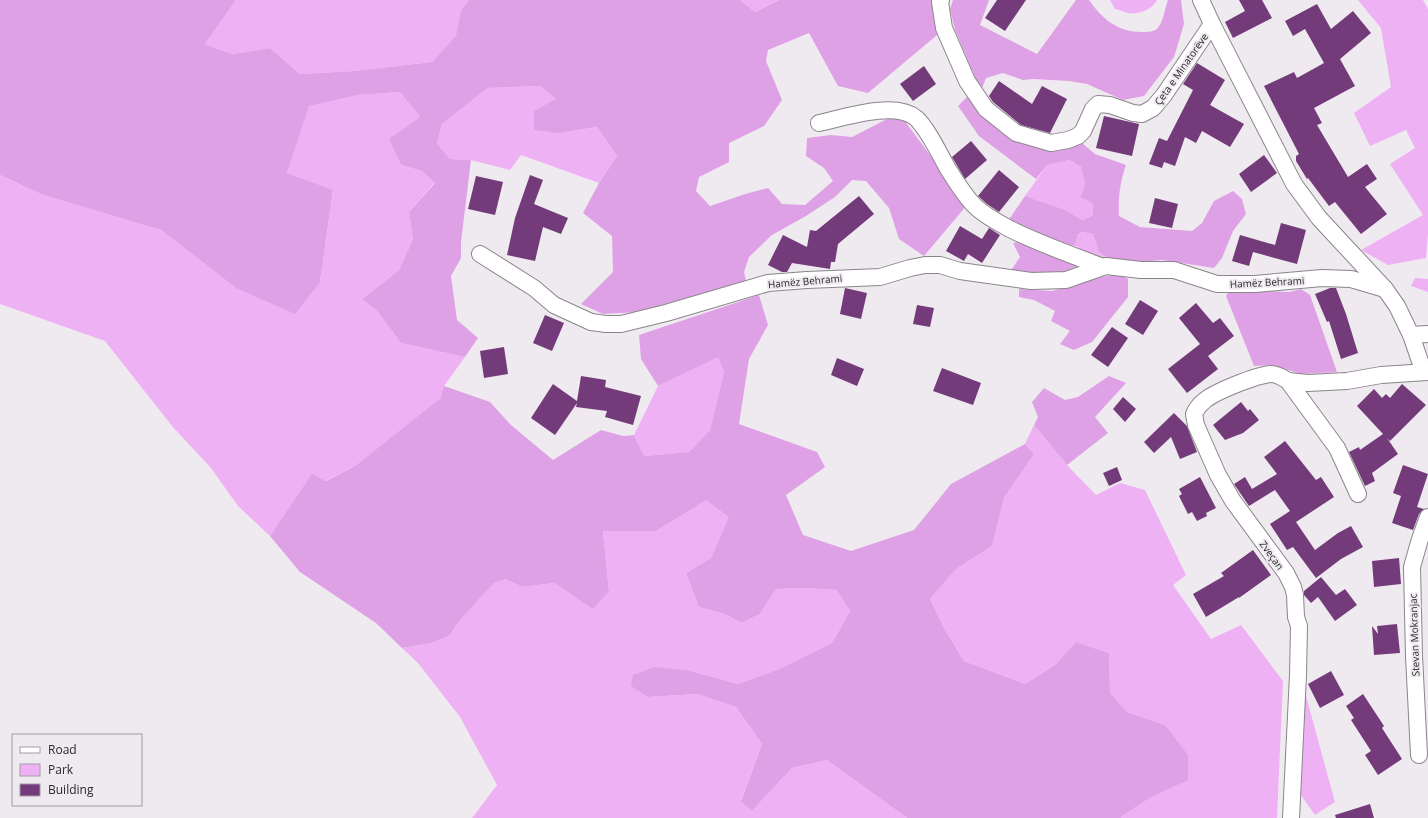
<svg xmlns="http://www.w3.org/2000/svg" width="1428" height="818" viewBox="0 0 1428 818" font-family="'Open Sans',sans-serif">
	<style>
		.green { fill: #eeb2f4 }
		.forest { fill: #dfa1e5 }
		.building { fill: #733b79 }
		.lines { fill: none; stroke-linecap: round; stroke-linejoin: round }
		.street-casing { stroke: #8a858a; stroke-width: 18 }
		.street { stroke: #fff; stroke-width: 16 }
		.labels { text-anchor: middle; stroke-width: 4; stroke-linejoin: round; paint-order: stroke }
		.street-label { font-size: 10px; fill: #29282a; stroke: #efeaf0 }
	</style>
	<rect width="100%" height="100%" fill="#efeaf0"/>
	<g class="green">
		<polygon points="236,0 469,0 461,10 457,36 432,62 354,71 300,74 270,48 232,54 205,44"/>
		<polygon points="740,0 779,0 755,12"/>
		<path d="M1110,0H1157C1153,9 1138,15 1128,13C1124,12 1120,10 1115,9Z"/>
		<polygon points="1358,0 1423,0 1428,9 1428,233 1426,258 1388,265 1361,250 1423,215 1390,164 1415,148 1406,130 1370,146 1354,113 1391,87 1381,28"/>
		<polygon points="540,86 556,99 559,133 597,127 617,156 599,183 521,155 510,170 471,160 450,159 437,143 442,124 488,88"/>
		<polygon points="400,92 420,117 390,139 401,165 422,171 435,182 409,212 413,239 399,270 362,299 377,311 401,343 465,357 444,386 442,398 355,466 325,481 285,515 270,536 238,506 211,468 172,426 105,341 0,304 0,175 43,195 161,230 236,288 320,282 333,191 287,173 309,105 358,95"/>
		<polygon points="1070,160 1081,167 1085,184 1080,197 1093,204 1093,215 1083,220 1063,209 1025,196 1047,165"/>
		<polygon points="1082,232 1093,234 1099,252 1109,259 1095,257 1075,246 1078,234"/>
		<polygon points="1415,278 1428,279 1428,292 1411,286"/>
		<polygon points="718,356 724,372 710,430 689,452 644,456 634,435 658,386"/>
		<polygon points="1034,425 1067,465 1096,495 1120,483 1145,490 1186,575 1173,585 1211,639 1241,625 1283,681 1277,818 1121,818 1122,816 1150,798 1187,780 1165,725 1127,712 1110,693 1109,653 1076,642 1055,665 1025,684 964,661 944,628 930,599 956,569 992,546 1004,498 1034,454 1025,444"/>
		<polygon points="706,499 730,517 711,558 686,573 699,607 724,614 742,623 760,614 776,589 805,588 838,590 850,611 832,643 779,669 738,684 691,671 648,697 697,694 736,707 762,744 741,800 752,811 792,768 827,760 907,818 472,818 497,785 460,717 418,663 402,648 431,643 449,636 461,619 494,583 506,579 522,587 554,583 576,598 609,591 603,531 656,531"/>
		<polygon points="1303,685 1335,802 1315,815 1300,794"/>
	</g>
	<g class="forest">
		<polygon points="0,0 236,0 205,44 232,54 270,48 300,74 354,71 432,62 456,36 461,10 469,0 740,0 755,12 779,0 934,0 932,8 937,35 868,93 838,86 809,33 768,50 766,61 782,100 764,126 729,143 729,162 699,177 696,191 710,206 745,194 768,188 782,204 805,205 833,181 824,168 806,156 807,138 831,135 852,137 889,118 904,120 967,205 924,256 899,239 889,208 866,181 852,180 835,197 806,216 772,235 749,257 744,272 746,281 637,312 603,314 581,304 613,272 612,236 583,213 599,183 617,156 597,127 559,133 534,130 534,111 556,99 540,86 488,88 442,124 437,143 450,159 471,160 461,242 461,258 451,276 457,320 478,338 465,357 401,343 377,311 362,299 399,270 413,239 409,212 435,183 422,171 401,165 389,139 420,117 400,92 358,95 309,106 287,173 333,190 320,282 295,314 236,288 161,230 43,195 0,175"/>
		<path d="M953,0H989L980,25L1037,54L1076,0H1089C1102,19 1118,32 1142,32C1146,32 1153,32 1157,29C1163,23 1165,8 1168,0H1181L1184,24L1174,57L1144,96L1123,100L1087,84L1069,81L1033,79L1023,80L1003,73L986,78L981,91L955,30L950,9Z"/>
		<path d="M968,96L987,118L1063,147L1082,143L1095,154L1126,165C1120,182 1118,198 1119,216L1140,227L1192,231L1202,223L1214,201L1233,191L1242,199L1246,214L1233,231L1222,258L1214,268L1162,260L1140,262L1109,259L1099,252L1093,234L1082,232L1078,234L1075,246L1066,244L1008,221L1025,196L1063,209L1083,220L1093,215V204L1080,197L1085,184L1081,167L1070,160L1047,165L1036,179L979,136L958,106Z"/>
		<polygon points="1023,241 1077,266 1059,274 1009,273 1020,257 1013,243"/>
		<polygon points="1119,274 1128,279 1128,297 1092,342 1074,350 1060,344 1070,331 1051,321 1055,311 1034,300 1019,297 1019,289 1052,291 1102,277"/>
		<polygon points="1301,289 1310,295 1337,372 1301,374 1272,365 1254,366 1226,296 1230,290 1289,292"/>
		<polygon points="759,295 768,325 749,359 739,424 817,452 825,467 786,495 803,535 851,551 914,530 951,484 1025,444 1034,454 1004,498 992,546 956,569 930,599 944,628 964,661 1025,684 1055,665 1076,642 1109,653 1110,693 1127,712 1165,725 1188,755 1188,780 1150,798 1122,816 1121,818 907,818 827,760 792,768 752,811 741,801 762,744 736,707 697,694 648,697 631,686 633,675 655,667 691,671 738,684 779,669 832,643 850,611 837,590 805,588 776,589 760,614 742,623 724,614 699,607 686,573 711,558 729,517 706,500 656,531 603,531 609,591 593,609 554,583 522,587 506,579 494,583 461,619 449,636 431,643 402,648 376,623 300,572 270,536 312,474 326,481 355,466 441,398 444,386 490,402 511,425 553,460 601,430 623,436 634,435 644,456 689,452 710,430 724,372 718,357 658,386 641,359 639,335"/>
		<polygon points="1109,376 1126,383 1095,417 1108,433 1067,465 1034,425 1038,417 1032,402 1044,388 1065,400 1078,397"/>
	</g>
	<g class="building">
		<polygon points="997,0 1026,0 1005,31 985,18"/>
		<polygon points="1239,0 1262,0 1272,18 1233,38 1225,22 1245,11"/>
		<polygon points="1317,4 1331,29 1353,11 1371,33 1340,59 1355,86 1314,108 1322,123 1317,125 1348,177 1367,164 1377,179 1365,187 1387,214 1361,234 1335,202 1329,206 1308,178 1307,179 1296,161 1296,156 1299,154 1264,86 1294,72 1297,78 1324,63 1305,29 1293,36 1285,21"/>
		<polygon points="1197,63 1225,80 1210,105 1244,124 1230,147 1202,131 1196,143 1185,137 1175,166 1164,162 1162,168 1149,164 1159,138 1167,141 1193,90 1183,84"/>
		<polygon points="924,66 936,84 913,101 900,84"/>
		<polygon points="999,81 1032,104 1042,86 1067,99 1050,133 1021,125 993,102 989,96"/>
		<polygon points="1104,116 1139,124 1132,156 1096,148"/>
		<polygon points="971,141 987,160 965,179 952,157"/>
		<polygon points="1264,155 1277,173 1251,192 1239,174"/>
		<polygon points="999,170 1019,187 999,212 987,204 978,196"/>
		<polygon points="530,175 543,180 534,204 568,218 561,234 543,227 535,261 507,255 515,218"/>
		<polygon points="476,176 503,182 495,215 468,209"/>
		<polygon points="859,196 874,214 838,244 835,262 831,262 830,269 792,263 787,272 782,272 768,265 783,235 807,247 810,230 816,231"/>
		<polygon points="1155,198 1178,204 1172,228 1149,223"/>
		<polygon points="1281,223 1306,230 1297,264 1253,252 1249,266 1232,261 1240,235 1275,245"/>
		<polygon points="960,226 982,239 989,228 1000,235 982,263 968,254 964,261 946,251"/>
		<polygon points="845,288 867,293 861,319 840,314"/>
		<polygon points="1330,288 1336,288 1346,314 1358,353 1341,359 1329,321 1327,322 1315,294"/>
		<polygon points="1140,300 1158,311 1143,335 1125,324"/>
		<polygon points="1196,303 1213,323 1220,318 1234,336 1208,356 1218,369 1187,393 1168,369 1200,344 1179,318"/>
		<polygon points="917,305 934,308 930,327 913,324"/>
		<polygon points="545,315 564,323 552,351 533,343"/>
		<polygon points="1112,327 1128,338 1108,367 1091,355"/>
		<polygon points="504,347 508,374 484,378 480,351"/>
		<polygon points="837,358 864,369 857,386 831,375"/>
		<polygon points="942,368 981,383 973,405 933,391"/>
		<polygon points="581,376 606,380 605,387 641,396 633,425 605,417 607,411 576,407 577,403 555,435 531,418 553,384 577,401"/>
		<polygon points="1402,384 1426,405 1390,441 1387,438 1398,454 1372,473 1375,481 1365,486 1349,452 1359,447 1360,450 1383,434 1357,406 1374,389 1382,398 1386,394 1390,398"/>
		<polygon points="1123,397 1136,409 1125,422 1113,409"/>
		<polygon points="1241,402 1248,411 1250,409 1259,420 1243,433 1225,440 1213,425"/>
		<polygon points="1174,413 1187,426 1197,452 1180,459 1171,437 1154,453 1144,442"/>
		<polygon points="1285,441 1316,480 1321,477 1334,497 1296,522 1315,550 1338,533 1351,526 1363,547 1341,559 1316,578 1293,547 1287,550 1270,524 1290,511 1275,490 1249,506 1234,484 1245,477 1252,489 1277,474 1264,457"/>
		<polygon points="1403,465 1428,474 1417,507 1424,509 1419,514 1413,530 1392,523 1401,496 1393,493"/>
		<polygon points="1117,467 1122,480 1109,486 1103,473"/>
		<polygon points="1200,477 1216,508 1206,513 1207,516 1197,521 1192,512 1188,514 1179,496 1182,494 1179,489"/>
		<polygon points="1253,550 1271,575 1239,598 1239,597 1206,617 1193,594 1224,576 1221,573"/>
		<polygon points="1399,558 1401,584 1374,587 1372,561"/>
		<polygon points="1321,577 1336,595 1345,589 1357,605 1335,621 1318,597 1311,603 1304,595 1304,591"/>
		<polygon points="1397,624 1400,653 1374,655 1372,626 1378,634 1377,626"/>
		<polygon points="1331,671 1344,695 1320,708 1308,684"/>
		<polygon points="1363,694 1384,726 1382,728 1402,759 1378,775 1365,755 1371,751 1351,720 1354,718 1346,706"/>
		<polygon points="1370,804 1374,818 1336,818 1335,815"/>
	</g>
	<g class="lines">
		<g class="street-casing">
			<g id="street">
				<polyline points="941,0 940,2 944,28 967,81 986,109 1016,133 1051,143 1068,140 1078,136 1083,131 1093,109 1098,104 1110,105 1133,113 1142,114 1153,108 1164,95 1212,24"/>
				<polyline points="1201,0 1212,24 1294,184 1319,218 1385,289 1397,306 1411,335 1421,364 1428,372"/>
				<path d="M819,123C843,118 895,100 916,118C928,129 940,155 948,169C955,180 967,200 977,208C987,217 999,223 1010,229C1040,244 1072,255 1103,267"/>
				<polyline points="480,254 534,288 554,305 591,322 606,324 621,324 666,313 768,283 807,280 880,277 910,268 925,265 940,265 960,271 1031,281 1066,280 1106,266 1141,270 1174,270 1217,284 1255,284 1322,278 1351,279 1385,289"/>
				<polyline points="1411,335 1428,334"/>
				<polyline points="1288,381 1308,383 1347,381 1381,375 1427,372"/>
				<polyline points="1419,755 1414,656 1412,567 1420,539 1428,517"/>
				<path d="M1291,818L1298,675L1299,626L1296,617L1295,595L1293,587L1286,573L1233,501L1218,475L1196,425L1194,414C1196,410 1199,405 1203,402C1213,392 1257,375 1271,374C1278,374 1283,378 1288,381L1337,448L1358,494"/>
			</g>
		</g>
		<use href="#street" class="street"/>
	</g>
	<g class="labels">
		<g class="street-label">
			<text transform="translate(1181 69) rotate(-55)" y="4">Çeta e Minatorëve</text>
			<text transform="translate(805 281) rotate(-5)" y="4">Hamëz Behrami</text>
			<text transform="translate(1267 282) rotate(-3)" y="4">Hamëz Behrami</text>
			<text transform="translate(1272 555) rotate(54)" y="4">Zveçan</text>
			<text transform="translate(1414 635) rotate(-92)" y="4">Stevan Mokranjac</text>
		</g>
	</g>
	<rect x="12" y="734" width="130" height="72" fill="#efeaf0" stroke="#a09ca1"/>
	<rect x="20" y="747" width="20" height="6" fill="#ffffff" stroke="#a09ca1"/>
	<text x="48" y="754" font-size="12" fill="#29282a">Road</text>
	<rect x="20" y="764" width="20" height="12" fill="#eeb2f4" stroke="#a09ca1"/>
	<text x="48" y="774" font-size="12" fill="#29282a">Park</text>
	<rect x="20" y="784" width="20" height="12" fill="#733b79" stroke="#a09ca1"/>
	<text x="48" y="794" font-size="12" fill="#29282a">Building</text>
</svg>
